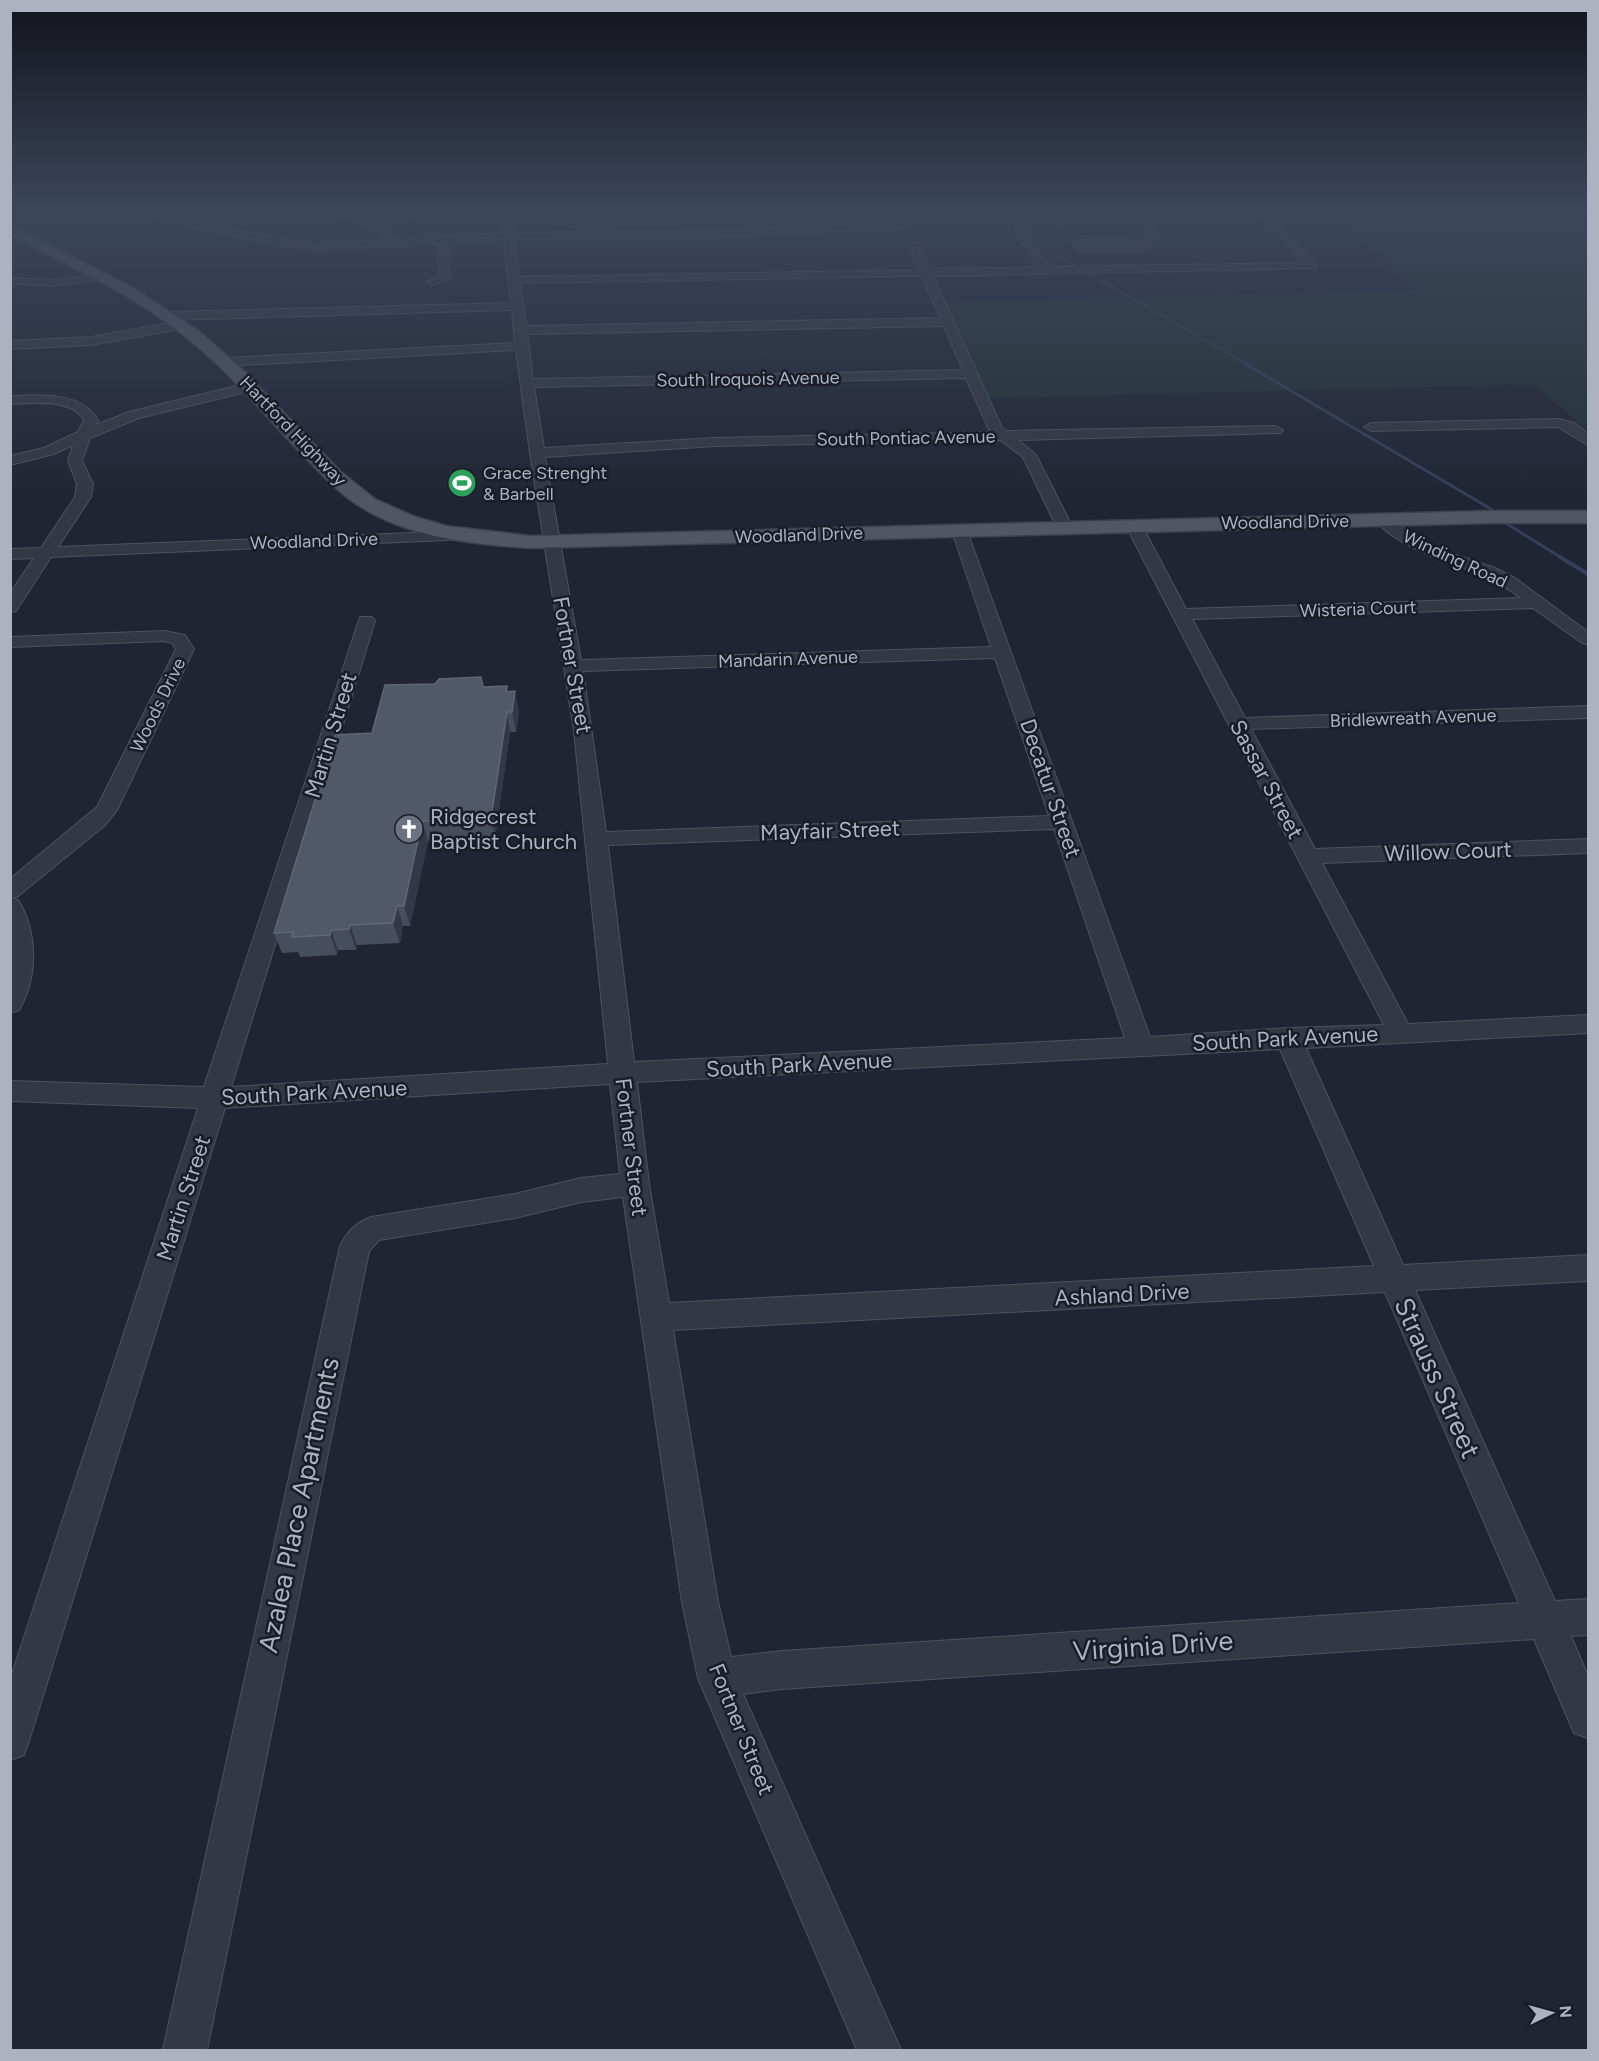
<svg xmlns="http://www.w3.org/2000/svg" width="1599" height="2061" viewBox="0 0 1599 2061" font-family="Figtree,sans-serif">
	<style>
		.green { fill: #233235 }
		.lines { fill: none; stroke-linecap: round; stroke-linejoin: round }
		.stream-far2 { stroke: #343f5a; stroke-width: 2 }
		.stream-far1 { stroke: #343f5a; stroke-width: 3 }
		.stream { stroke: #343f5a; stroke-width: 4 }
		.minor-casing { stroke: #4d525f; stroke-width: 2 }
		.major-casing { stroke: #3c414e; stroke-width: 3 }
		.minor { fill: #333844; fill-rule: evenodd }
		.major { fill: #515664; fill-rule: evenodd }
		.wall { fill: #464d5d }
		.shaded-wall { fill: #323848 }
		.building { fill: #515868; stroke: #5f6676; stroke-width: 1.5 }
		.labels { text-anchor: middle; stroke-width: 5; stroke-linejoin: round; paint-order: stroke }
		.far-street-label { font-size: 18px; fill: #adb2c1; stroke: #191d28 }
		.far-poi-label { font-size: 18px; fill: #adb2c1; stroke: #191d28; text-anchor: start }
		.street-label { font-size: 22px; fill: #adb2c1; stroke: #191d28 }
		.poi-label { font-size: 22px; fill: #adb2c1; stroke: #191d28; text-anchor: start }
		.near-street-label { font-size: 27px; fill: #adb2c1; stroke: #191d28 }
	</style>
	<rect width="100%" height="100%" fill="#202533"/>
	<polygon class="green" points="1333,212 1588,212 1588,430 1534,384 987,398 945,302 1417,291"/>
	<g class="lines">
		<g class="stream-far2">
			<polyline points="397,212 428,222 453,222"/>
			<polyline points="1077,212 1044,241 1051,252 1247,364"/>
		</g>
		<g class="stream-far1">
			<polyline points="1244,363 1491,509"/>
			<polyline points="1504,522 1562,558"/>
		</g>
		<polyline class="stream" points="1560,557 1588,574"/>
		<g class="minor-casing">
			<g id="minor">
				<path d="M146,212H158L295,242L317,244L384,240L380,232L326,212C343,212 391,222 395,239L503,233L501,212H511L514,233L743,230L898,222L888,212H899L912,225L907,228L743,236L515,239L519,277L919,270L911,250L916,247L921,250L930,269L1040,267L1015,234V227L1027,221L1032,224L1024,230L1030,242L1051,267L1303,263L1257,212H1268L1316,264V268L933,276L1002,428L1007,431L1276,426L1283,430L1281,433L1018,440L1036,455L1073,528L1065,533L1057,528L1023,457L1000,440L715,446L545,457L581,660L991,647L952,531L960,526L966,528L1150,1037L1288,1028L1384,1025L1126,526L1128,523L1134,521L1142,526L1186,609L1521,598C1476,563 1418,563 1376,522L1374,519L1382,514L1435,548L1495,568L1515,578L1588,632V644L1582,643L1533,608L1192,619L1245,718L1588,706V718L1251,729L1315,849L1588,839V853L1322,863L1408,1024L1588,1015V1033L1306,1048L1403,1265L1588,1255V1281L1415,1290L1555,1601L1588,1599V1635L1571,1636L1588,1676V1738L1574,1733L1534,1639L782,1689L743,1694L901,2050H857L698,1678L682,1602L623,1197L581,1202L515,1218L379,1240L369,1251L207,2050H163L340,1246C347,1232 357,1222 371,1217L515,1194L581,1178L620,1174L610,1084L225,1108L29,1741L24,1755L10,1760V1680L198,1108L10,1101V1081L204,1087L360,617H372L375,621L231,1087L608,1064L574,731L530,453L516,350L225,366L219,362L225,358L515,343L512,310L167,320L161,316L167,312L511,303L504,239L449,243L450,278L432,285L426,282L438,276L439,243L317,250L295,248L158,220ZM922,276L940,318L526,326L520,283ZM944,326L963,370L533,379L527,334ZM966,378L990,432L715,438L544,448L534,387ZM995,658L1049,816L606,832L583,671ZM1054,829L1125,1038L634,1062L608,845ZM1280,1049L1374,1266L669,1303L649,1184L637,1082ZM1385,1292L1519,1603L782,1651L731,1657L718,1602L673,1330Z"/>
				<polygon points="1136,212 1146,212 1164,241 1163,243 1145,246 1148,249 1143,252 1080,252 1071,243 1076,240 1153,239"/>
				<polygon points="98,274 102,275 102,279 57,286 10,284 10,278 57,280"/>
				<polygon points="181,321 187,325 185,328 91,345 10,349 10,341 91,337"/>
				<path d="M249,383L254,384V390L139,418L90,438L82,461L93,484L91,497L58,547L464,531L472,536L470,539L51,557L16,611L10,612V593L34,558L10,559V549L41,548L75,497L77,484L68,461L73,445L54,454L10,465V456L44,448L78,432L84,420C72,398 32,403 10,404V396C40,395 81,391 98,420L96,425L129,412Z"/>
				<polygon points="1558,419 1575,423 1588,434 1588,445 1558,427 1371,431 1364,427 1371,423"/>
				<path d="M164,631L185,635L194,649L117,810L104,826L18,896L12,898L18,900C38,932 38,978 19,1010L10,1013V879L97,807L176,649L172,643L164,641L10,647V637Z"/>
			</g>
		</g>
		<g class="major-casing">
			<path id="major" d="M10,225L135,289L201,333L244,371L341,472L375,499L413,516L446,526L530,536L1489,511H1588V523H1489L530,548C470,544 402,537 352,501C333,488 318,470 302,454C265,416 232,374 191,341C137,296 72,267 10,235Z"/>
		</g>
		<use href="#minor" class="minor"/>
		<use href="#major" class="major"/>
	</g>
	<polygon class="wall" points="507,686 508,692 519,711 516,732 510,732 495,838 428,841 410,926 403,926 400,943 357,945 356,950 338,950 337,955 300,957 298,952 282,953 274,933 372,733"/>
	<g class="shaded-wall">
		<polygon points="515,691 519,711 516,732 512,712"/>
		<polygon points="507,712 510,732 495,838 491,818"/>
		<polygon points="422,821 428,841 410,926 404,906"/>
		<polygon points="397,906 403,926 400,943 393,923"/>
		<polygon points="350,925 357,945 356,950 349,929"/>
		<polygon points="331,930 338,950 337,955 330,935"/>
	</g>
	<polygon class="building" points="481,677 483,687 507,686 506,692 515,691 512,712 507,712 491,818 422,821 404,906 397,906 393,923 350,925 349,929 331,930 330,935 292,937 293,932 274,933 335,735 372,733 385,685 435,684 439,679"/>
	<linearGradient id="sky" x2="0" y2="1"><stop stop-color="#12141c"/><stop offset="0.42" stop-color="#3c465b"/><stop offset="1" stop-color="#3c465b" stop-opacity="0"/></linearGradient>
	<rect width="1599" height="501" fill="url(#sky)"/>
	<defs>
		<g id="stadium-disc" transform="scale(1.5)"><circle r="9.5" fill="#2e9e5b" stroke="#191d28"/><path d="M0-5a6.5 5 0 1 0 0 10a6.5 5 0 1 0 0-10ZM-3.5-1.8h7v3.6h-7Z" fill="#fff"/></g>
		<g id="church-disc" transform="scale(1.5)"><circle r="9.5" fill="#6b7280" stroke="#191d28"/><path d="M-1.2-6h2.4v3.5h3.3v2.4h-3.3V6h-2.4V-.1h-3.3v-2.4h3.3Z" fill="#fff"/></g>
	</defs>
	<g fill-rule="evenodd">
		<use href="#stadium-disc" x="462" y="483"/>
		<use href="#church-disc" x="409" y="829"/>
	</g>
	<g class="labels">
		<g class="far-street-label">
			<text transform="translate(748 379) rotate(-1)" y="6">South Iroquois Avenue</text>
			<text transform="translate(293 431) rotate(46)" y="6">Hartford Highway</text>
			<text transform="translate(906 438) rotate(-1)" y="6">South Pontiac Avenue</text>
			<text transform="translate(1285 522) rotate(-1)" y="6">Woodland Drive</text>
			<text transform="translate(799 535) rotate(-2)" y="6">Woodland Drive</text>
			<text transform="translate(314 541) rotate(-2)" y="6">Woodland Drive</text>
			<text transform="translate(1455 559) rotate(25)" y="6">Winding Road</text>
			<text transform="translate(1358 609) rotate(-2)" y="6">Wisteria Court</text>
			<text transform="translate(788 659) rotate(-2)" y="6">Mandarin Avenue</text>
			<text transform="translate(158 705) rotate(-64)" y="6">Woods Drive</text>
			<text transform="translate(1413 718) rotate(-2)" y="6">Bridlewreath Avenue</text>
		</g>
		<g class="far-poi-label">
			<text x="483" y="479">Grace Strenght<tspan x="483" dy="21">&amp; Barbell</tspan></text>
		</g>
		<g class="street-label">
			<text transform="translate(573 665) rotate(80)" y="8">Fortner Street</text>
			<text transform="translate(330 735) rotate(-73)" y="8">Martin Street</text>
			<text transform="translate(1267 779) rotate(62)" y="8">Sassar Street</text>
			<text transform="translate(1051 788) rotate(71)" y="8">Decatur Street</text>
			<text transform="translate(830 830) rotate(-2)" y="8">Mayfair Street</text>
			<text transform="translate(1448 851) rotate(-2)" y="8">Willow Court</text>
			<text transform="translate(1285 1038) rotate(-3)" y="8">South Park Avenue</text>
			<text transform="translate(799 1064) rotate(-3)" y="8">South Park Avenue</text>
			<text transform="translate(314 1092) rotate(-3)" y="8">South Park Avenue</text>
			<text transform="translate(632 1147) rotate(83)" y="8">Fortner Street</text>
			<text transform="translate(183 1198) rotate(-72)" y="8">Martin Street</text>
			<text transform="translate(1122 1294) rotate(-3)" y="8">Ashland Drive</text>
			<text transform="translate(742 1729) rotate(68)" y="8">Fortner Street</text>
		</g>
		<g class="poi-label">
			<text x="430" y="824">Ridgecrest<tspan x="430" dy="25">Baptist Church</tspan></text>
		</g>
		<g class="near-street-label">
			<text transform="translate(1437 1378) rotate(66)" y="9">Strauss Street</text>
			<text transform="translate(299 1505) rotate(-78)" y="9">Azalea Place Apartments</text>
			<text transform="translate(1153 1646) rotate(-4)" y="9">Virginia Drive</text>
		</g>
	</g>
	<rect width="1599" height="2061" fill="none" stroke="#adb2c1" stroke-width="24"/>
	<g transform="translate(1551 2013) rotate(85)" stroke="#191d28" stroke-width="4.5" paint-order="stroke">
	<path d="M0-4.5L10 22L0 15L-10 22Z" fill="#adb2c1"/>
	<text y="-9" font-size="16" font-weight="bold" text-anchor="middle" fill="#adb2c1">N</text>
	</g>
</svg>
